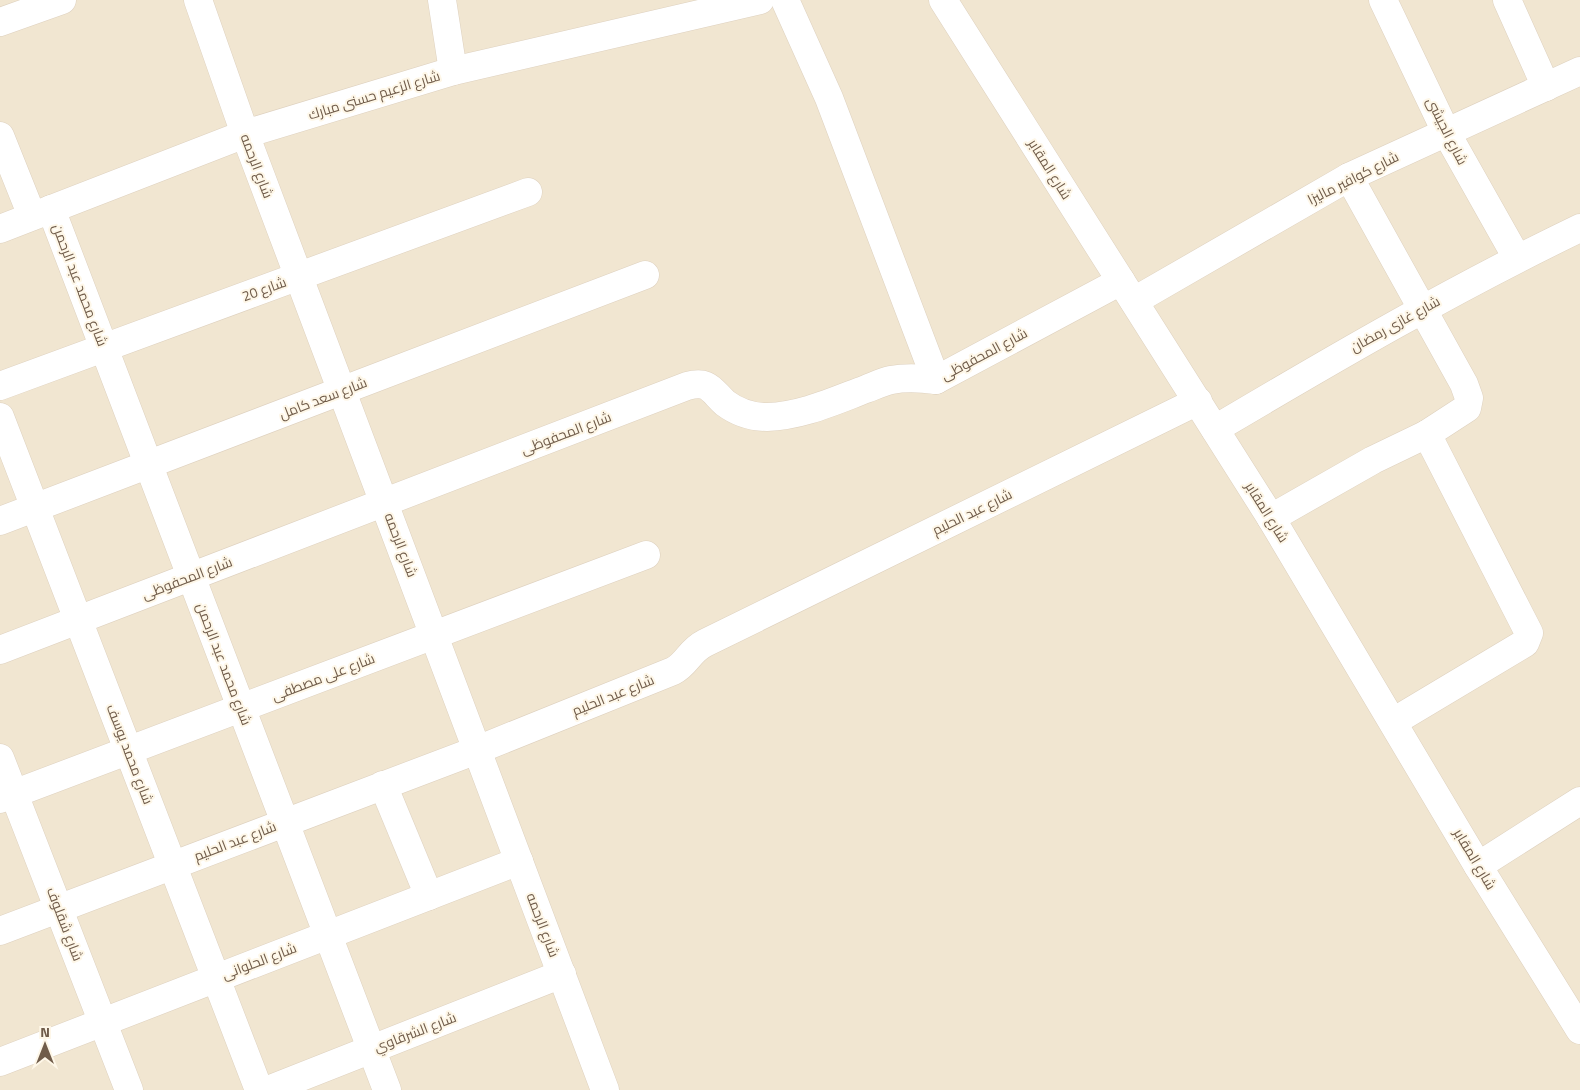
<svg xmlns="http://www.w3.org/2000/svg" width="1580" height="1090" viewBox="0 0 1580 1090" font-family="'Titillium Web',Cairo,sans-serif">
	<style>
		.residential { fill: #f1e6d1 }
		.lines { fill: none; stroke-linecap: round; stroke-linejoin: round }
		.minor-casing { stroke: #ded1bf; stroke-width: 29 }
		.minor { stroke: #fff; stroke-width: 28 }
		.labels { text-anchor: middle; stroke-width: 4; stroke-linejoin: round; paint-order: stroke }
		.street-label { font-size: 14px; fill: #705c4a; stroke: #fef7e8 }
	</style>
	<rect width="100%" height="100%" fill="#faf4e2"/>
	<rect class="residential" x="0" y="0" width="1580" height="1090"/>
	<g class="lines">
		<g class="minor-casing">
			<g id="minor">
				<polyline points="198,0 245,134 605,1090"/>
				<polyline points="442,0 453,71"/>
				<polyline points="785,0 829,98 936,380"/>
				<polyline points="943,0 1271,518 1478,866 1580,1030"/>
				<polyline points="1383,0 1446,132 1517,258"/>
				<polyline points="1507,0 1546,87"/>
				<polyline points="0,22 62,0"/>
				<polyline points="0,136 32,216"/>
				<polyline points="51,209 387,1090"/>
				<polyline points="0,229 245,134 453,71 760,0"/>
				<polyline points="1134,301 1349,177 1580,71"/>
				<polyline points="0,386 528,192"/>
				<polyline points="0,417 259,1090"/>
				<path d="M1215,429C1335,358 1455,288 1580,228"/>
				<polyline points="1271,518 1373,460 1427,434 1467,408 1469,398 1464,384 1349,177"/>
				<polyline points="0,521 645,275"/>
				<path d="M0,650L687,386C709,380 711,390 725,403C737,412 752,417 767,417C802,416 834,401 866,389C874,386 882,382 891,380C906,377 921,378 936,380L1121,281"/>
				<polyline points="1393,722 1525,643 1529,633 1427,434"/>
				<polyline points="0,758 129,1090"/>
				<polyline points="383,785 429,896"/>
				<polyline points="0,799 646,555"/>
				<polyline points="1478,866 1580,801"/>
				<path d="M0,931L477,750L673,671C687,664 689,651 705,643L1198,401"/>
				<polyline points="0,1062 519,861"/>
				<polyline points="268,1090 562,974"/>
			</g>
		</g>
		<use href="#minor" class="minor"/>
	</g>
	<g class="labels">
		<g class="street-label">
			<text transform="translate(374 95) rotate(-17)" y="5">شارع الزعيم حسنى مبارك</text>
			<text transform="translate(1447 131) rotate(63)" y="5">شارع الجيشى</text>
			<text transform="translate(257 166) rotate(69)" y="5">شارع الرحمه</text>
			<text transform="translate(1050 169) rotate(58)" y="5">شارع المقابر</text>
			<text transform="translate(1353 178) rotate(-27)" y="5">شارع كوافير ماليزا</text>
			<text transform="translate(80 285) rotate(69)" y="5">شارع محمد عبد الرحمن</text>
			<text transform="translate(264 289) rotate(-20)" y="5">شارع 20</text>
			<text transform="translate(1395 324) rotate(-29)" y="5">شارع غازى رمضان</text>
			<text transform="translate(984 354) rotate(-28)" y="5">شارع المحفوظى</text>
			<text transform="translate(323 398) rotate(-21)" y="5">شارع سعد كامل</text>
			<text transform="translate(566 433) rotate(-21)" y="5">شارع المحفوظى</text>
			<text transform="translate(972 512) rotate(-26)" y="5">شارع عبد الحليم</text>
			<text transform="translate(1267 512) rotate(58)" y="5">شارع المقابر</text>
			<text transform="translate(401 545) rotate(69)" y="5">شارع الرحمه</text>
			<text transform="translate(187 578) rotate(-21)" y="5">شارع المحفوظى</text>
			<text transform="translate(224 664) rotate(69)" y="5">شارع محمد عبد الرحمن</text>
			<text transform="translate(323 677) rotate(-21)" y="5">شارع على مصطفى</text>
			<text transform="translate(613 695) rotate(-22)" y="5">شارع عبد الحليم</text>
			<text transform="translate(130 754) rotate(69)" y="5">شارع محمد يوسف</text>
			<text transform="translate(235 841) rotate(-21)" y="5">شارع عبد الحليم</text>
			<text transform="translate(1475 859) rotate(59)" y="5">شارع المقابر</text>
			<text transform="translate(65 924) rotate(69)" y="5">شارع شقلوف</text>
			<text transform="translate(543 925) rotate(69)" y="5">شارع الرحمه</text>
			<text transform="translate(259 961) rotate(-21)" y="5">شارع الحلوانى</text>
			<text transform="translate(415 1032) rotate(-21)" y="5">شارع الشرقاوي</text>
		</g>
	</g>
	<g transform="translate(45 1045)" stroke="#fef7e8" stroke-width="4" paint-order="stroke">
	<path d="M0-4L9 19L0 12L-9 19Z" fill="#705c4a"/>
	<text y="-8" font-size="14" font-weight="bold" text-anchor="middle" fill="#705c4a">N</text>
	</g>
</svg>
